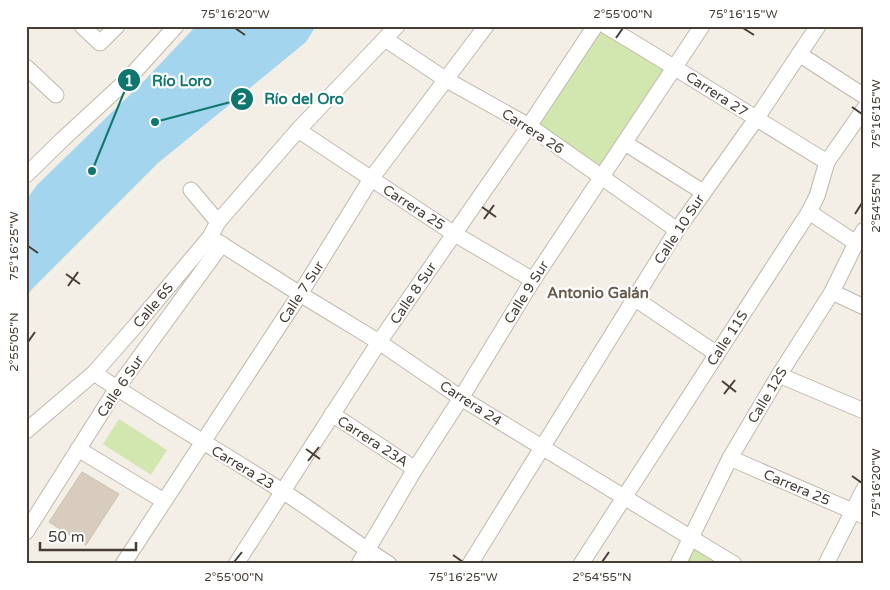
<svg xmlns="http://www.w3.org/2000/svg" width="890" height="590" viewBox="0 0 890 590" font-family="'Varela Round',sans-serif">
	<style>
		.green { fill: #d2e7af }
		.water { fill: #a3d5ef }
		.building { fill: #d8ccbf; stroke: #cfc1af }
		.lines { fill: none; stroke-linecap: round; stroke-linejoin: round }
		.minor-casing { stroke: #c1b8ac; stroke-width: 17 }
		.minor { stroke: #fff; stroke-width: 15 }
		.ticks { fill: none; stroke: #463e36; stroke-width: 2 }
		.labels { text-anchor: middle; stroke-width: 4.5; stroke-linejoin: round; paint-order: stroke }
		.street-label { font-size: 14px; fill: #463e36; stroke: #fff }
		.neighbourhood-label { font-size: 15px; font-weight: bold; fill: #685c4d; stroke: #fff }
		.leader { fill: none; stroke: #0f766e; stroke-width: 2 }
		.callout-dot { fill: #0f766e; stroke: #fff; stroke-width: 2 }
		.mark-label { font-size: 15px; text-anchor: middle; font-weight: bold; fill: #fff }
		.callout-label { font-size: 15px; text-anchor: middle; font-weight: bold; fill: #0f766e; stroke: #fff; stroke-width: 4.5; stroke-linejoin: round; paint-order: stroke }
		.neatline { fill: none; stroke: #463e36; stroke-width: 2 }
		.ticks-label { font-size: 12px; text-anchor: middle; fill: #463e36 }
	</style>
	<rect width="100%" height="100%" fill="#f3eee6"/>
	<g class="green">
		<polygon points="595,26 675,67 602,177 529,126"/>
		<polygon points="119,419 167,450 151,475 103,444"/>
		<polygon points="691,546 721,564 683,564"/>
	</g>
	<polygon class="water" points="196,26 316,26 306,42 158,163 33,288 26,297 26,200 37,185 144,81"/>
	<polygon class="building" points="82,472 119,494 86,545 49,522"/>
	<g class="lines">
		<g class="minor-casing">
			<g id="minor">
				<polyline points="82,26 100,43 117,26"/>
				<path d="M606,26C680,70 753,117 827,162"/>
				<polyline points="385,39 445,79 529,126 677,230"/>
				<polyline points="799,54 864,96"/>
				<polyline points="26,67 56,95"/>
				<polyline points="298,130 453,233 533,280"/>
				<polyline points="625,143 703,192"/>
				<polyline points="26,175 63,139 128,79 176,26"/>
				<polyline points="191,190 218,222"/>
				<polyline points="809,212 856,243"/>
				<polyline points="210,237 300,294 379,342 461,398 734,564"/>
				<polyline points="832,292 864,307"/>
				<polyline points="634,298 717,354"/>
				<path d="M94,373C155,414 220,451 282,491C319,514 352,541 389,564"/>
				<polyline points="779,375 864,411"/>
				<polyline points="332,414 415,469"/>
				<polyline points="26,431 94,373 137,324 210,237 218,222 298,130 397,26"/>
				<polyline points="78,449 164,501"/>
				<polyline points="730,458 864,516"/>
				<polyline points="26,532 117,388 222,244"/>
				<polyline points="123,564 300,294 371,179 486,26"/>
				<polyline points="236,564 379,342 529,126 595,26"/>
				<polyline points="359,564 415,469 461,398 533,280 702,26"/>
				<polyline points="470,564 677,230 756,119 818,26"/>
				<polyline points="581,564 809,212 817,196 827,162 864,109"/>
				<polyline points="678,564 730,458 779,375 832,292 856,243 864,230"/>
				<polyline points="826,564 864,489"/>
			</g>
		</g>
		<use href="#minor" class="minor"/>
	</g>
	<path class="ticks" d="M235,28L245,35M743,28L754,35M616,38L623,28M852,107L862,114M482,207L496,217M855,214L862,203M484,219L494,205M28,246L38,253M66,274L80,284M68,286L78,272M28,342L35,332M722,381L736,392M724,394L735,380M306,449L320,459M308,461L319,447M852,476L862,483M453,555L463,562M234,562L242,552M602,562L609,552"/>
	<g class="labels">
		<g class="street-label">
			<text transform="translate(717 94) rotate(33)" y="5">Carrera 27</text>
			<text transform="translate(533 131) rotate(33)" y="5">Carrera 26</text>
			<text transform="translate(414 207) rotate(33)" y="5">Carrera 25</text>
			<text transform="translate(679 229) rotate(-57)" y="5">Calle 10 Sur</text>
			<text transform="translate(301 292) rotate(-57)" y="5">Calle 7 Sur</text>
			<text transform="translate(526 292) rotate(-58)" y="5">Calle 9 Sur</text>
			<text transform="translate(413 293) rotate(-56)" y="5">Calle 8 Sur</text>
			<text transform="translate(153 305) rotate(-50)" y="5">Calle 6S</text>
			<text transform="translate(727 338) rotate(-57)" y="5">Calle 11S</text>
			<text transform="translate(120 386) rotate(-56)" y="5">Calle 6 Sur</text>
			<text transform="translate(767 395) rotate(-59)" y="5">Calle 12S</text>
			<text transform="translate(471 403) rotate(33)" y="5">Carrera 24</text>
			<text transform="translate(373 441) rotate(33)" y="5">Carrera 23A</text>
			<text transform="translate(243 467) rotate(31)" y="5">Carrera 23</text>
			<text transform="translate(797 487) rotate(23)" y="5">Carrera 25</text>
		</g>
		<g class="neighbourhood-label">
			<text x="598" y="298">Antonio Galán</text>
		</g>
	</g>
	<path class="leader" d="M92 171L129 80M155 122L242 99"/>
	<g class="callout-dot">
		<circle cx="92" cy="171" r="5"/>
		<circle cx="155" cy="122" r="5"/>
		<circle cx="129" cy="80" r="12"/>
		<circle cx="242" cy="99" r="12"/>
	</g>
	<g class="mark-label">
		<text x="129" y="86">1</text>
		<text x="242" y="104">2</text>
	</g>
	<g class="callout-label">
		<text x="182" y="86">Río Loro</text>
		<text x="304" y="104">Río del Oro</text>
	</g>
	<rect width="890" height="590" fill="none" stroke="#ffffff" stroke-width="55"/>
	<path d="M40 542v8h96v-8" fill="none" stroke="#463e36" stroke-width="2.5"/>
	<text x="48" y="542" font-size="15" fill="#463e36" stroke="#ffffff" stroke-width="4" paint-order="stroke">50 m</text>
	<rect x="28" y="28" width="834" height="534" class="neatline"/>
	<g class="ticks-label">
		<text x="235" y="18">75°16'20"W</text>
		<text x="623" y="18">2°55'00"N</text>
		<text x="743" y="18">75°16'15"W</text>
		<text transform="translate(876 114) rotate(-90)" y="4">75°16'15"W</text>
		<text transform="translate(876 203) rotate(-90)" y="4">2°54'55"N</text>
		<text transform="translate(14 246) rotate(-90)" y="4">75°16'25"W</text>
		<text transform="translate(14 342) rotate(-90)" y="4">2°55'05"N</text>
		<text transform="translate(876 483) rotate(-90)" y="4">75°16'20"W</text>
		<text x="234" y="581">2°55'00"N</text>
		<text x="463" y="581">75°16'25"W</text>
		<text x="602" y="581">2°54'55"N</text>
	</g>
</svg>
